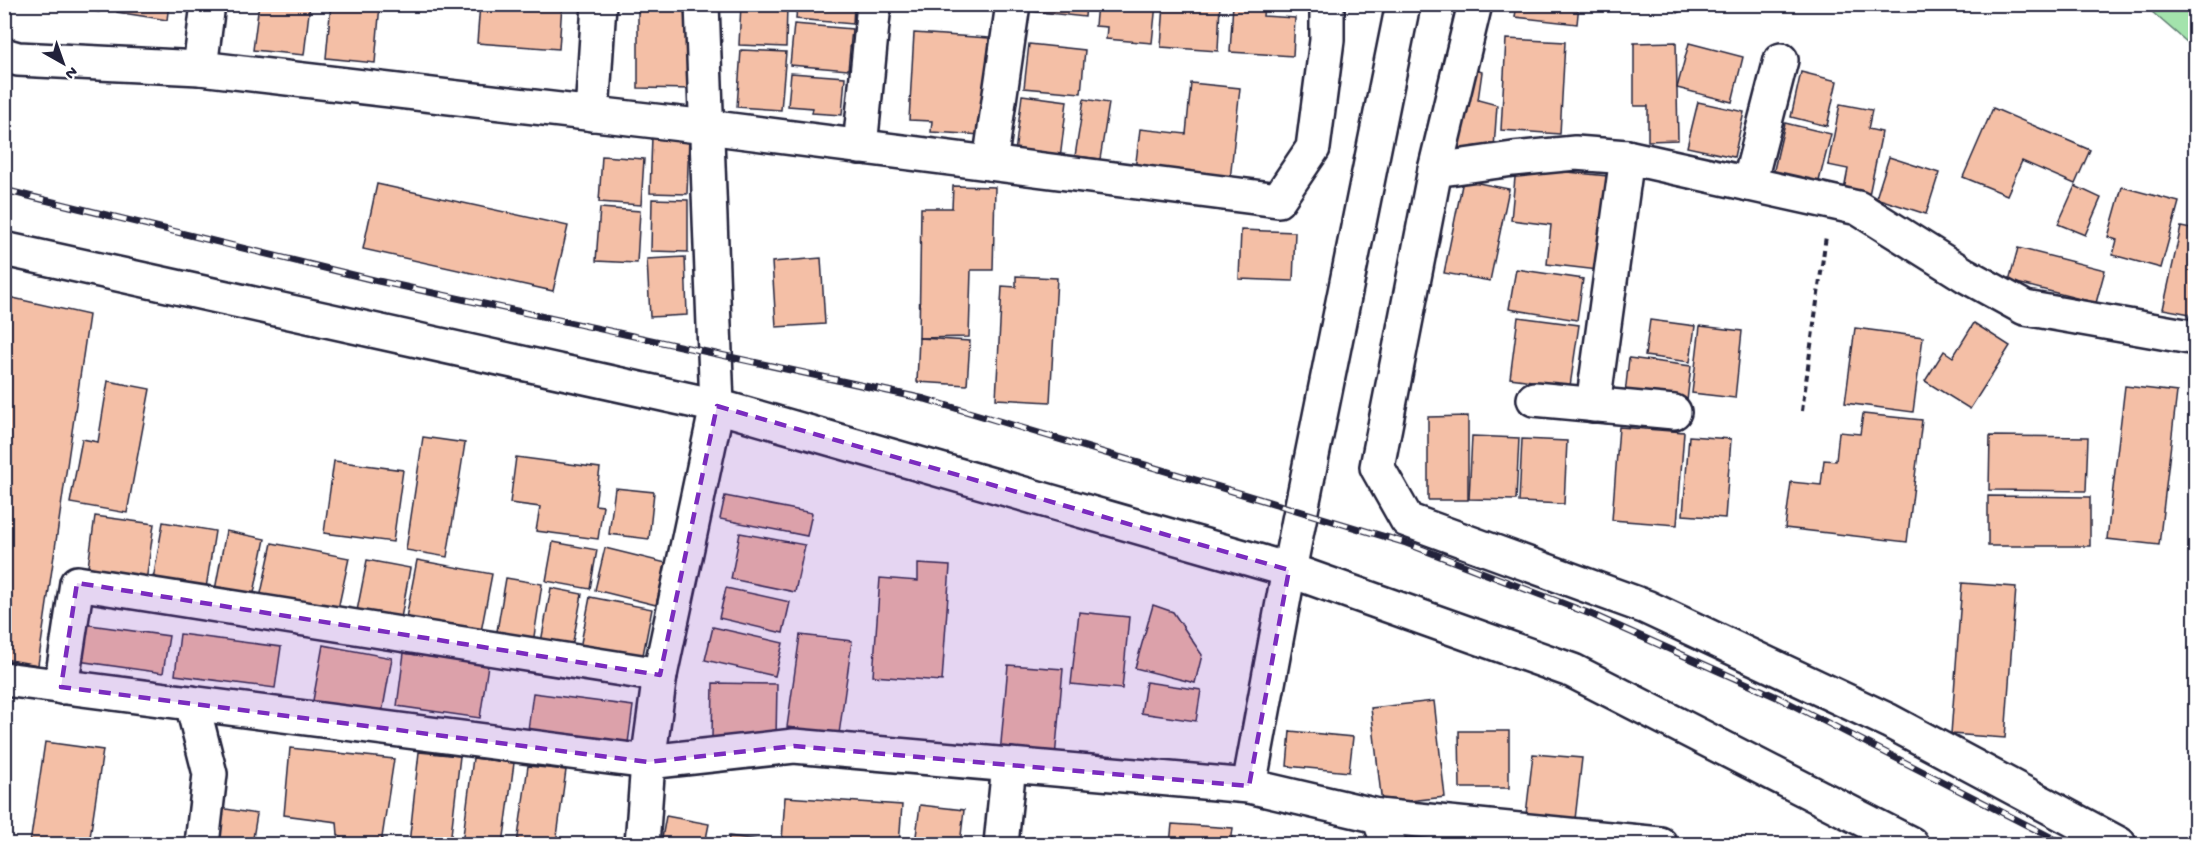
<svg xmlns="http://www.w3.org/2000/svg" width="2200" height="849" viewBox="0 0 2200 849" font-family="'Gochi Hand',sans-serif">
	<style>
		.green { fill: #a3e3ac; stroke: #628274; stroke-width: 1.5 }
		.building { fill: #f4bfa6; stroke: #22223b; stroke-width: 1.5 }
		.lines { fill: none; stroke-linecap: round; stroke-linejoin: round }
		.minor-casing { stroke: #22223b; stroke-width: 38 }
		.path { stroke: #22223b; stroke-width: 4; stroke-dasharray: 6 4.5; stroke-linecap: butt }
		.minor { stroke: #fff; stroke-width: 33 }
		.rail-casing { stroke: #22223b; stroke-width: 7 }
		.rail { stroke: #fff; stroke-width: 4.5; stroke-dasharray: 14; stroke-linecap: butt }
		.marked { fill: #7b2cbf; fill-opacity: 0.2; stroke: #7b2cbf; stroke-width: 4.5; stroke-dasharray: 12 8; stroke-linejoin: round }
	</style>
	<rect width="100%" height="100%" fill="#fff"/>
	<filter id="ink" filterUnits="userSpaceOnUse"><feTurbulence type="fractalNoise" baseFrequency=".0167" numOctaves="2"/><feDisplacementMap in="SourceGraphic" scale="12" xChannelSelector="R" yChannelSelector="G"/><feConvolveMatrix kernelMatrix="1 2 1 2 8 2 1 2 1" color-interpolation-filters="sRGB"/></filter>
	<g filter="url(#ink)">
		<polygon class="green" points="2144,5 2195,5 2195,49"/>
		<g class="building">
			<polygon points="49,4 100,4 99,12"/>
			<polygon points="118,4 169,4 167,20 117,12"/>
			<polygon points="259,4 310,4 304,55 253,50"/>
			<polygon points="331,4 380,4 375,63 326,58"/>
			<polygon points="480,4 562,4 559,49 477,43"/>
			<polygon points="741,4 787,4 786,47 739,45"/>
			<polygon points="797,4 854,4 853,24 796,19"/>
			<polygon points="972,4 994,4 993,8"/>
			<polygon points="1031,4 1086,4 1085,17 1030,11"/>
			<polygon points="1097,4 1156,4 1152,43 1106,39 1107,27 1095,26"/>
			<polygon points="1164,4 1220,4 1218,51 1161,47"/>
			<polygon points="1233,4 1264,4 1263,16 1295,18 1293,56 1230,52"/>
			<polygon points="1517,4 1579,4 1577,24 1515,17"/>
			<polygon points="1673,4 1695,4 1677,13"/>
			<polygon points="638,6 694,7 693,89 638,88"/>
			<polygon points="794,24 852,29 848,70 790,65"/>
			<polygon points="914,33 989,38 984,135 931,132 932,121 909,120"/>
			<polygon points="1506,39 1565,42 1560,134 1501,130"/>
			<polygon points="1676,42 1678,140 1648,141 1648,106 1634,106 1634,43"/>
			<polygon points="1689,43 1743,57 1732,102 1677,88"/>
			<polygon points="1029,44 1085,50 1081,93 1024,88"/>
			<polygon points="741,50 786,52 781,110 737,107"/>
			<polygon points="1467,67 1482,72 1478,100 1497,105 1494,148 1449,148"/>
			<polygon points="1801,72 1837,81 1827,126 1791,117"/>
			<polygon points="791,73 845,77 842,115 812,113 813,108 788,106"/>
			<polygon points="1191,83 1240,88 1230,180 1135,170 1140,129 1186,134"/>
			<polygon points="1022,95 1067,101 1060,159 1015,153"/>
			<polygon points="1084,99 1109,103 1100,159 1075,156"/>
			<polygon points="1698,102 1744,112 1734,157 1687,147"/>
			<polygon points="1840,104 1872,110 1868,129 1882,132 1869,195 1844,190 1848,169 1828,165"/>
			<polygon points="1993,108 2090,150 2075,184 2022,161 2007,195 1963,177"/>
			<polygon points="1785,123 1831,134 1818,185 1773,174"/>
			<polygon points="652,136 689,137 687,194 650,193"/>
			<polygon points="602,156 644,159 641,205 599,202"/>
			<polygon points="1889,157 1939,173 1926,214 1876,198"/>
			<polygon points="1516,167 1608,176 1598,270 1547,264 1551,225 1511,220"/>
			<polygon points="1463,180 1509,189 1490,281 1444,273"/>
			<polygon points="377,184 568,226 553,291 363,249"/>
			<polygon points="953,186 995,187 993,270 971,270 969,337 919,338 921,208 952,208"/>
			<polygon points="2075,186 2101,198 2085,235 2058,224"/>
			<polygon points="2122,187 2179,202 2161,268 2113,255 2117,240 2108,237"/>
			<polygon points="652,199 688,200 688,252 651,251"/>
			<polygon points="600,208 640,211 637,263 596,261"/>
			<polygon points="2181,227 2196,230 2196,315 2163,309"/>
			<polygon points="1241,230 1295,232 1293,281 1239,279"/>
			<polygon points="2018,248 2105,270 2096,303 2009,281"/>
			<polygon points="685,257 687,315 650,317 647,259"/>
			<polygon points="821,258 825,324 776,327 772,262"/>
			<polygon points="1516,269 1583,279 1577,320 1509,309"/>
			<polygon points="1016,276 1057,278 1050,402 996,399 1002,286 1016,287"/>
			<polygon points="4,296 89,315 38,665 4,659"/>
			<polygon points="1518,317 1579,325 1570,386 1510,378"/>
			<polygon points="1650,320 1695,326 1690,362 1645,356"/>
			<polygon points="1974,323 2010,346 1970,409 1925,381 1944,351 1953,357"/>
			<polygon points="1700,326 1742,331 1735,398 1692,393"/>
			<polygon points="1855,328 1923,337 1913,412 1845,403"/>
			<polygon points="919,338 970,341 967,385 917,382"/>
			<polygon points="1629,358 1691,366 1687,401 1625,394"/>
			<polygon points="108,381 150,389 127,513 70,503 82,439 98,442"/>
			<polygon points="2125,386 2177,392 2159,545 2107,539"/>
			<polygon points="1863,414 1922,420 1907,542 1785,528 1791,482 1821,485 1824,460 1836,461 1839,432 1860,434"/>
			<polygon points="1468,416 1468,500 1428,500 1428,417"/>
			<polygon points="1619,427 1684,432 1677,525 1612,520"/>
			<polygon points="1472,436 1519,438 1516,500 1469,499"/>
			<polygon points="1689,436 1731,439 1725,518 1683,515"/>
			<polygon points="1990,436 2088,437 2086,491 1989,490"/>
			<polygon points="423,437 465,443 447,557 406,550"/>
			<polygon points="1522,439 1567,441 1564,504 1519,502"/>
			<polygon points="516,457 600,468 595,505 603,506 598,539 536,531 540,507 510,503"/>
			<polygon points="334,461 403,470 393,542 324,533"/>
			<polygon points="615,488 654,492 649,539 609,534"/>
			<polygon points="725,496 812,513 807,536 720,519"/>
			<polygon points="1988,496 2090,497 2090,546 1988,546"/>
			<polygon points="95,516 154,524 146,582 87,574"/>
			<polygon points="163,522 215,531 206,588 153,580"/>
			<polygon points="226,531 265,539 253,598 215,590"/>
			<polygon points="740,533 805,545 795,592 731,579"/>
			<polygon points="553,542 597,550 590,589 546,581"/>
			<polygon points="272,543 349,558 337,614 260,598"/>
			<polygon points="605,548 666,563 656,605 595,590"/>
			<polygon points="367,560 410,568 400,624 356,616"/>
			<polygon points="417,560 492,574 480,637 405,623"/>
			<polygon points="918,564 950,566 942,681 873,676 880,578 918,581"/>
			<polygon points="506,578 542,584 533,643 496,637"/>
			<polygon points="1962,583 2016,587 2005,738 1951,734"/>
			<polygon points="551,588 582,594 572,647 541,642"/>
			<polygon points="726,588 790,602 783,633 719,618"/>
			<polygon points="590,597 652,609 642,660 580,648"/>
			<polygon points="1153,605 1173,612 1202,655 1195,683 1135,668"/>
			<polygon points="1079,612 1129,617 1122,689 1071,684"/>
			<polygon points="83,624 169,636 163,673 78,661"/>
			<polygon points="713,627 783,643 775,676 705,660"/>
			<polygon points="180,634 281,647 275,688 175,675"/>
			<polygon points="800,635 852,641 839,734 787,727"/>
			<polygon points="323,645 392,658 381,719 312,706"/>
			<polygon points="404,653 488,665 480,718 397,706"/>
			<polygon points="1008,665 1063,669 1055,758 1000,754"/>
			<polygon points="1146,682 1201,690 1196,721 1141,713"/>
			<polygon points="713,683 777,684 776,738 712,737"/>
			<polygon points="533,693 633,706 628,743 528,730"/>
			<polygon points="1434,701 1445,797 1382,804 1371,708"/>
			<polygon points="1290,731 1353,737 1349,772 1287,766"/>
			<polygon points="1459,731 1509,731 1509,788 1460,788"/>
			<polygon points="45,742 103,750 89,844 30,844"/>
			<polygon points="290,748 394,759 381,844 348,844 338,835 337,822 284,815"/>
			<polygon points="419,752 460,756 450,844 409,844"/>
			<polygon points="1533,754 1582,758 1574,828 1525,823"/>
			<polygon points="473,758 514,763 503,844 462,844"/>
			<polygon points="528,766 566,770 556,844 517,844"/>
			<polygon points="785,797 902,805 899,844 841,844 782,840"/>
			<polygon points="920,805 964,810 960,844 915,844"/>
			<polygon points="220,808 257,814 252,844 214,844"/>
			<polygon points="666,816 709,824 705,844 661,844"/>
			<polygon points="1172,824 1233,828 1231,844 1170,844"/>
			<polygon points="729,836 772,842 772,844 728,844"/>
			<polygon points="113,839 155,844 112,844"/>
		</g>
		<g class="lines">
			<g class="minor-casing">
				<g id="minor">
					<polyline points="1475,4 1435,170 1377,467 1407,520 1646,607 1889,721 2119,844"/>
					<polyline points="4,55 18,59 200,68 707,127 1278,200 1313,148 1327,40 1327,4"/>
					<polyline points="200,68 208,4"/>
					<polyline points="592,114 599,4"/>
					<polyline points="860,147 874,4"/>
					<polyline points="990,163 1013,4"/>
					<polyline points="1435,170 1513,159 1575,153 1627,157 1858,208 1965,275 2025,308 2196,338"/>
					<polyline points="1749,184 1781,60"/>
					<polyline points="4,249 717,406 1289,570 1573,671 1911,844"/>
					<polyline points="1534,399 1674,412"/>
					<polyline points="1593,405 1627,157"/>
					<polyline points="4,679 648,762 794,746 1249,786 1378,816 1660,844"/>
					<polyline points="61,687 77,583 660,675"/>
					<polyline points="192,703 210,774 202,844"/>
					<polyline points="1249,786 1289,570 1403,4"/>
					<polyline points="1378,816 1389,844"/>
					<polyline points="642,844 648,762 660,675 717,406 702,4"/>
					<polyline points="1001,844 1009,765"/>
				</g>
			</g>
			<polyline class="path" points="1802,411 1826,236"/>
			<use href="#minor" class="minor"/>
			<g class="rail-casing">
				<polyline id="rail" points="4,190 378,281 925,399 1406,543 1593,615 1779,698 2064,844"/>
			</g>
			<use href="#rail" class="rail"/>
		</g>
	</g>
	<path class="marked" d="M717,406L1289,570L1249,786L794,746L648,762L61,687L77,583L660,675Z"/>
	<rect width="2200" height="849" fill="none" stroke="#fff" stroke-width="24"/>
	<rect x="12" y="12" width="2176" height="825" fill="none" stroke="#22223b" stroke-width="2" filter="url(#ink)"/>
	<g transform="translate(63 63) rotate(140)" stroke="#ffffff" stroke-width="4.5" paint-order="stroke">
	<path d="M0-4.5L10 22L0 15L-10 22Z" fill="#22223b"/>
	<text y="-9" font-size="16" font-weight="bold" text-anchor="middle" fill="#22223b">N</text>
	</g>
</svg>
